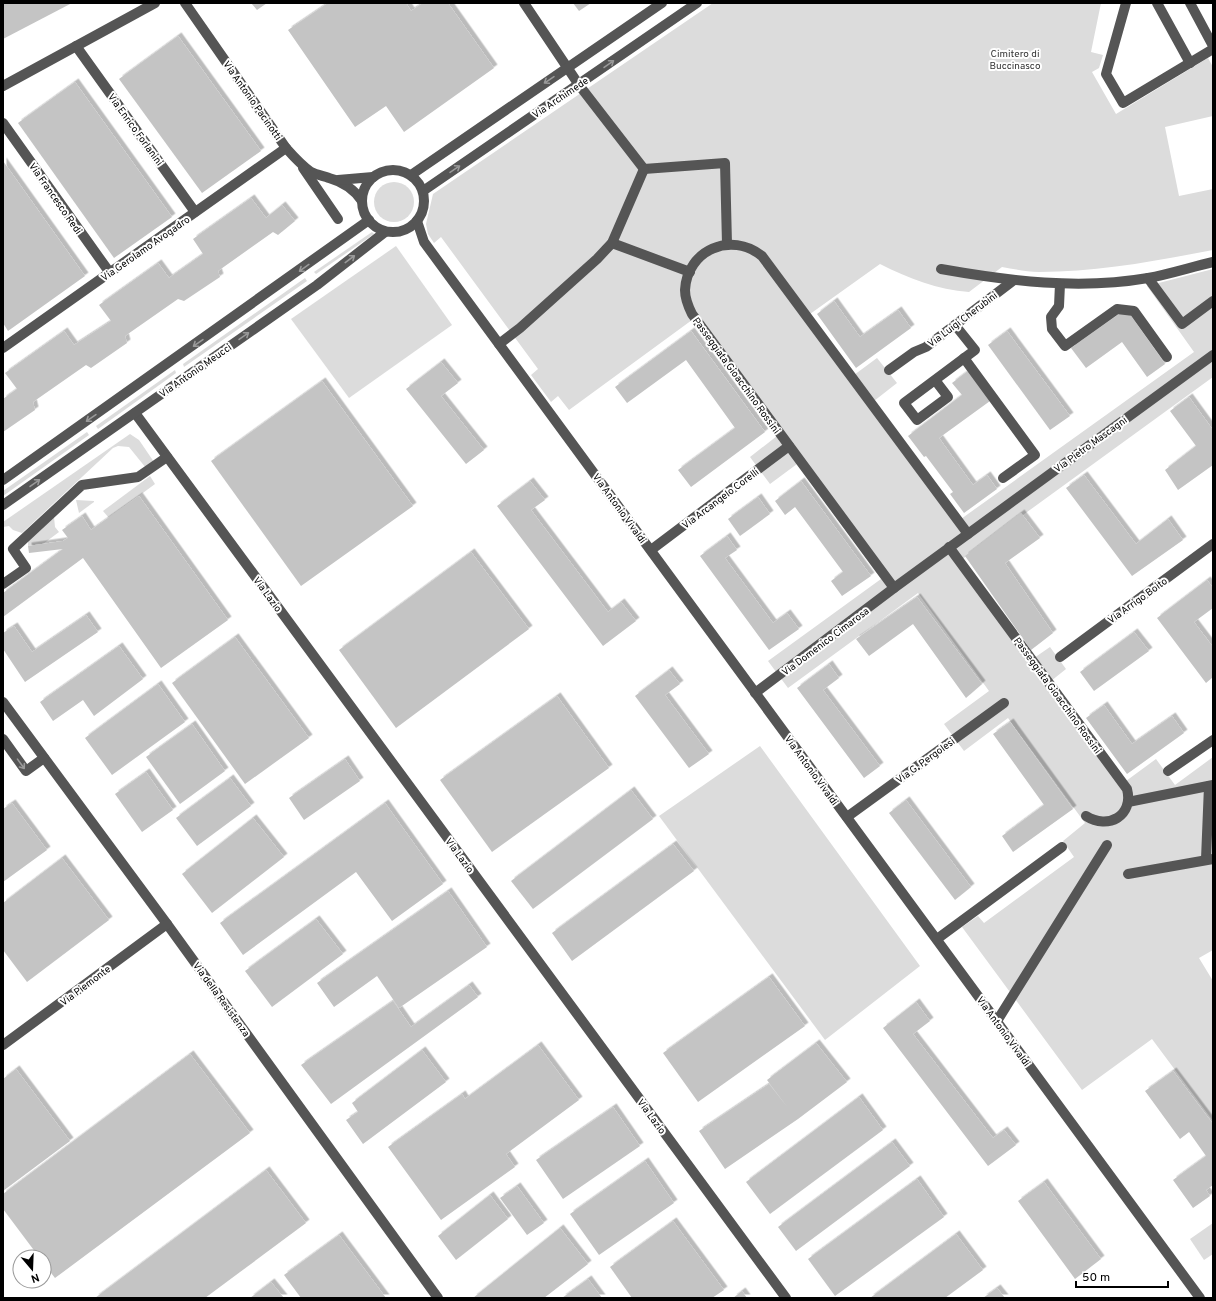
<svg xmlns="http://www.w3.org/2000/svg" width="1216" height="1301" viewBox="0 0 1216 1301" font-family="Overpass,sans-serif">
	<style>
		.green { fill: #dcdcdc }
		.building { fill: #c4c4c4; filter: url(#shadow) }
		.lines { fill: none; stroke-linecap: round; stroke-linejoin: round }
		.minor { stroke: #555; stroke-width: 10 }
		.oneway { stroke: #999 }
		.labels { text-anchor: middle; stroke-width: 4; stroke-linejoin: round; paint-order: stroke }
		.park-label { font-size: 10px; fill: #333; stroke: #fff }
		.street-label { font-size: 10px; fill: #000; stroke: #fff }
	</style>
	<defs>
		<filter id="shadow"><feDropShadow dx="3.5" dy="-3.5" stdDeviation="0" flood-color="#0004"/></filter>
	</defs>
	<rect width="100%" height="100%" fill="#fff"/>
	<g class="green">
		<path d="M713,3H1101L1091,52L1103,55L1099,68L1092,72L1116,114L1208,58L1213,67V116L1165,127L1179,196L1213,189V250C1155,261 1098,272 1039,272C1027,272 1014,269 1002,267L969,292C938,290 908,278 880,264L810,314L854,375L877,358L897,383L874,401L961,519L1194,352L1147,286L1213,269V377L961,560L1034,658L1050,647L1066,669L1051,681L1126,781L1156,759L1175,785L1213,757V950L1199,958L1213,981V1121L1152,1039L1082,1090L962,927L978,916L984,923L1074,857L1063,841L1085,823L1008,718L964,751L944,724L989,691L918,593L788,688L768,661L881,579L797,464L770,484L750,457L777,436L692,320L569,410L558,396L551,402L531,375L538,369L441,237L434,243L428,234L426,224L433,194Z"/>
		<circle cx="394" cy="202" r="20"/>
		<polygon points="372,232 374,234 316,274 314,272"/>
		<polygon points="396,246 452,325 349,398 291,319"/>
		<polygon points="305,278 307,281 184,367 183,364"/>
		<polygon points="175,370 176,373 98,429 96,426"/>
		<polygon points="87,432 89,435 3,496 3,491"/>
		<polygon points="130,434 139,440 154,462 146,468 129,447 118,446 113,448 22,533 13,530 9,526 3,527 3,522"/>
		<polygon points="150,476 155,484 109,518 103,511"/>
		<polygon points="76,500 94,501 94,502 79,513"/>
		<polygon points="54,517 55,527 59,532 43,544 28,546 28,540"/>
		<polygon points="760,746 920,966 825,1040 659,816"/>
		<polygon points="1213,1223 1213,1254 1204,1260 1190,1239"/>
	</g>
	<g class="building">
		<polygon points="3,3 72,3 3,39"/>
		<polygon points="251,3 267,3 257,10"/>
		<polygon points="328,3 406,3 411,11 423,3 448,3 494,68 404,132 386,106 355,127 288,30"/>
		<polygon points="573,3 591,3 579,11"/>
		<polygon points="178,36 261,151 202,193 119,79"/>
		<polygon points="75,82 172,217 114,258 18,123"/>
		<polygon points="3,161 85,276 8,331 3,323"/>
		<polygon points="251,198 266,218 282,205 295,221 278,235 273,232 218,271 220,277 184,301 178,299 125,336 127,343 91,368 86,365 33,402 35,410 3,432 3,399 17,389 5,373 64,331 74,345 111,321 99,305 158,263 169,278 203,254 193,239"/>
		<polygon points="834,301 860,337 898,310 911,328 856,368 817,314"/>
		<polygon points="1122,312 1129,313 1165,364 1147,377 1122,342 1086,368 1071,348"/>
		<polygon points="691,331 765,432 691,487 678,470 735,428 686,360 627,403 615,387"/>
		<polygon points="1007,331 1070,416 1050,430 988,345"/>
		<polygon points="441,362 458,383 441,396 484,450 466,464 406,389"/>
		<polygon points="968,371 990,401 939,438 973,485 987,475 997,489 964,513 950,494 953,492 926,456 924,457 908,436 962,395 952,383"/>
		<polygon points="322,381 413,506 301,586 211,461"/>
		<polygon points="1189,397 1213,430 1213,465 1178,490 1165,470 1196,446 1170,411"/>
		<polygon points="1084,475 1136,544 1168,519 1183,540 1132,576 1066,488"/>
		<polygon points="530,481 545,500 531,510 608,612 621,602 636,621 603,646 497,506"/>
		<polygon points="801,481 871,576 842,596 831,581 843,572 795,507 785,515 775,501"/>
		<polygon points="139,496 228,620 161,668 83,558 3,617 3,593 63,549 29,553 28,546 63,541 68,538 62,530 82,516 91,530"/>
		<polygon points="758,497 770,514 740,536 728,519"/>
		<polygon points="1021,513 1040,538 1005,563 1053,633 1031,650 965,556"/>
		<polygon points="727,536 737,550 725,558 773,623 787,613 799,629 769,650 700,556"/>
		<polygon points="471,552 529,629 396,728 339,650"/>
		<polygon points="1207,580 1213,588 1213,608 1194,622 1213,647 1213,677 1206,683 1157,618"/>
		<polygon points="917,597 982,684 966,698 913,624 869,656 856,639"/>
		<polygon points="86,615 98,632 25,682 3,649 3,633 14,626 32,652"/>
		<polygon points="1134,632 1149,651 1094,691 1080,672"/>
		<polygon points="235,637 309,738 245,784 172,683"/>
		<polygon points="119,646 143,679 94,716 83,700 53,721 40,702"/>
		<polygon points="829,664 839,678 823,690 880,766 864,778 797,688"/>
		<polygon points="669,670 680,684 665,695 709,754 689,768 635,696"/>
		<polygon points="158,684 185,722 112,775 85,738"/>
		<polygon points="557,696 609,768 492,852 440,780"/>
		<polygon points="1104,705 1132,744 1172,716 1184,733 1127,774 1086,718"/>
		<polygon points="1010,722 1073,809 1013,852 1002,836 1044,805 993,734"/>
		<polygon points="192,724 225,771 180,804 146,757"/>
		<polygon points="345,759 360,781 304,820 289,798"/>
		<polygon points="146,772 173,810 142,832 115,794"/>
		<polygon points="230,778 251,806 197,846 176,818"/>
		<polygon points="631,790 653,819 533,909 511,881"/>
		<polygon points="906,800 971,887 955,900 889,813"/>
		<polygon points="12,803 47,850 3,882 3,809"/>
		<polygon points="385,803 443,884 392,921 356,872 243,955 220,923"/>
		<polygon points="253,818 284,857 212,913 182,874"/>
		<polygon points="673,844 694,871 572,961 552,933"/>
		<polygon points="62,858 109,920 27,982 3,950 3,903"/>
		<polygon points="448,891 487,947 399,1008 377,976 334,1007 317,983"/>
		<polygon points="316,919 343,954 272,1007 245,971"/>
		<polygon points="769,977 805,1026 698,1102 663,1053"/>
		<polygon points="469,985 478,997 331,1104 301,1065 393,1001 411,1027"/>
		<polygon points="916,1002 930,1021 913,1034 993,1138 1004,1130 1016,1145 988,1166 883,1028"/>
		<polygon points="816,1043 847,1082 798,1119 725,1169 699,1131 769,1084 788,1108 767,1080"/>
		<polygon points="538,1045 579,1100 506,1154 515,1167 441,1220 388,1147 462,1094 465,1099"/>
		<polygon points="422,1050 446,1082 363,1144 346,1120 358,1112 352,1103"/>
		<polygon points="190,1054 250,1133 55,1278 44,1264 44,1257 39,1257 3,1209 3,1194"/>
		<polygon points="16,1069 70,1141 3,1191 3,1079"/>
		<polygon points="1173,1071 1213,1124 1213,1185 1206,1190 1210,1196 1193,1208 1173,1180 1206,1156 1189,1132 1180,1139 1145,1091"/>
		<polygon points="859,1097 883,1130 770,1214 746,1182"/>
		<polygon points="613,1107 640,1146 563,1199 536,1160"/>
		<polygon points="892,1142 910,1166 796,1251 778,1227"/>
		<polygon points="645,1161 674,1203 599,1255 570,1214"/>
		<polygon points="266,1170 306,1223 205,1298 95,1298"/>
		<polygon points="917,1179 944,1217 835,1296 808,1259"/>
		<polygon points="1044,1182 1101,1259 1075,1279 1018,1201"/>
		<polygon points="517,1186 544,1223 527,1235 500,1198"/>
		<polygon points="490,1195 508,1219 456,1260 438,1236"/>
		<polygon points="673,1221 724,1290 712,1298 632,1298 610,1267"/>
		<polygon points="560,1228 588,1264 544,1298 473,1298"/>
		<polygon points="956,1234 983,1270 945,1298 870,1298"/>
		<polygon points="339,1235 386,1298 301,1298 284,1275"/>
		<polygon points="588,1279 602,1298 562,1298"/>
		<polygon points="271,1282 284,1298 250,1298"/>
		<polygon points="997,1288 1005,1298 983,1298"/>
		<polygon points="742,1291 747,1298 733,1298"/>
	</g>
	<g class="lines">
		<g class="minor">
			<path d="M185,3L286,148C294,157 301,165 311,172C317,175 324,176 329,178C343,182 354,189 362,201"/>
			<polyline points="524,3 579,85 644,169"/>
			<polyline points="1126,3 1106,74 1123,103 1213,49"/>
			<polyline points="1157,3 1190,63"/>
			<polyline points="1190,3 1213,46"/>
			<polyline points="76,46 195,212"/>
			<polyline points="3,86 155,3"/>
			<polyline points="3,123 110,273"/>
			<polyline points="303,168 338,219"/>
			<polyline points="644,169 725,163 727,244"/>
			<circle cx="393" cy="201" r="31"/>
			<polyline points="411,175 662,3"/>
			<polyline points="338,180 373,177"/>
			<polyline points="423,191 697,3"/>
			<polyline points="417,221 424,242 1200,1298"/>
			<polyline points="612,243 690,272"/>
			<path d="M941,269C1009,281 1079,290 1148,278C1170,274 1191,267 1213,262"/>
			<polyline points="1148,278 1182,324 1213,301"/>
			<polyline points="1060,284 1059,306 1051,317 1052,329 1065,346 1117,309 1134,311 1167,357"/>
			<polyline points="499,344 520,328 597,259 612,243 644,169"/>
			<polyline points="3,348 286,148"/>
			<polyline points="964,358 1035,455 1003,478"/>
			<polyline points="889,370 914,352 926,347 1014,280"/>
			<polyline points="935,380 948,397 917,420 904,403 975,350 955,325"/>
			<polyline points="135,413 786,1298"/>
			<polyline points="3,480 369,220"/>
			<polyline points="3,505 317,285 385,232"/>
			<path d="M949,547L1127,789C1134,816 1108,830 1086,816"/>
			<polyline points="651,550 789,446"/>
			<polyline points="3,584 26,568 13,549 82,485 138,477 167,457"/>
			<path d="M894,588L692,314C688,306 685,299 685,290C687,250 731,231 762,256L968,534"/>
			<polyline points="1060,657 1213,544"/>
			<polyline points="755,693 894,588 1213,355"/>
			<polyline points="3,702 167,924 438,1298"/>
			<polyline points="3,739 26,771 44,758"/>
			<polyline points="1168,771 1213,740"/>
			<polyline points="1128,802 1213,785"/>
			<polyline points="847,817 1004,703"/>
			<polyline points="1206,859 1209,786"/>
			<polyline points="1128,874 1213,859"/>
			<polyline points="937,939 1062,847"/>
			<polyline points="997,1021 1107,845"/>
			<polyline points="3,1045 167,924"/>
		</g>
	</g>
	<defs><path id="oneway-shaft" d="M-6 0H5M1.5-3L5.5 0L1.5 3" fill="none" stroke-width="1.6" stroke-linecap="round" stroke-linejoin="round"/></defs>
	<g class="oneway">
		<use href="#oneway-shaft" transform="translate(609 64) rotate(-35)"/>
		<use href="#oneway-shaft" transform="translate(549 80) rotate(146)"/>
		<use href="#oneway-shaft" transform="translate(455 169) rotate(-34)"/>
		<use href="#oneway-shaft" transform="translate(350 259) rotate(-37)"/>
		<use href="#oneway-shaft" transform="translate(304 268) rotate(144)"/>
		<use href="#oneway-shaft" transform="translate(244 336) rotate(-35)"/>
		<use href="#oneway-shaft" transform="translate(198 343) rotate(145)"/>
		<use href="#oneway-shaft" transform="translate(91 418) rotate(145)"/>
		<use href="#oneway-shaft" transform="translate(35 483) rotate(-35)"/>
		<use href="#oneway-shaft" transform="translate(21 764) rotate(54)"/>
	</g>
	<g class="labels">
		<g class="park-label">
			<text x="1015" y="57">Cimitero di<tspan x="1015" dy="12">Buccinasco</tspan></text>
		</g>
		<g class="street-label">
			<text transform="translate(560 97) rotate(-34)" y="4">Via Archimede</text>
			<text transform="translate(253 100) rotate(55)" y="4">Via Antonio Pacinotti</text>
			<text transform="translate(136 129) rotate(54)" y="4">Via Enrico Forlanini</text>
			<text transform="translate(56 198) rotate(55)" y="4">Via Francesco Redi</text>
			<text transform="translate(145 248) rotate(-35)" y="4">Via Gerolamo Avogadro</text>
			<text transform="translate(962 319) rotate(-37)" y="4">Via Luigi Cherubini</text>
			<text transform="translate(195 370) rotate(-35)" y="4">Via Antonio Meucci</text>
			<text transform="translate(737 375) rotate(54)" y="4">Passeggiata Gioacchino Rossini</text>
			<text transform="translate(1090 444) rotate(-36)" y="4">Via Pietro Mascagni</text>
			<text transform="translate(720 498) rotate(-37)" y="4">Via Arcangelo Corelli</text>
			<text transform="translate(620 508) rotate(54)" y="4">Via Antonio Vivaldi</text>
			<text transform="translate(268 594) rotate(54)" y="4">Via Lazio</text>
			<text transform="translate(1137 600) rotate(-36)" y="4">Via Arrigo Boito</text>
			<text transform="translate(825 641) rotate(-37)" y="4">Via Domenico Cimarosa</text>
			<text transform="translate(1058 695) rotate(54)" y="4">Passeggiata Gioacchino Rossini</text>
			<text transform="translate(925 760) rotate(-36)" y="4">Via G. Pergolesi</text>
			<text transform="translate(812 770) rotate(54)" y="4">Via Antonio Vivaldi</text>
			<text transform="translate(460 855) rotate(54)" y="4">Via Lazio</text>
			<text transform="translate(85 985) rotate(-37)" y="4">Via Piemonte</text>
			<text transform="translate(222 999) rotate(54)" y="4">Via della Resistenza</text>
			<text transform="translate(1004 1031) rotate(54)" y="4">Via Antonio Vivaldi</text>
			<text transform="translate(652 1116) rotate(54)" y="4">Via Lazio</text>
		</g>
	</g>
	<rect width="1216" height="1301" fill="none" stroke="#000000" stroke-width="8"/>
	<g transform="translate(32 1269) rotate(161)"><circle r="19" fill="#ffffff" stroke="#999999"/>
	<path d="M0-3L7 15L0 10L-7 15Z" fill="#000000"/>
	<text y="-6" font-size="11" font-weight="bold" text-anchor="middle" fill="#000000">N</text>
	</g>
	<path d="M1076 1281v6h92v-6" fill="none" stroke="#000000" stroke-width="2"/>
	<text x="1082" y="1281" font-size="12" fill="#000000" stroke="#ffffff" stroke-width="3" paint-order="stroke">50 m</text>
</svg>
